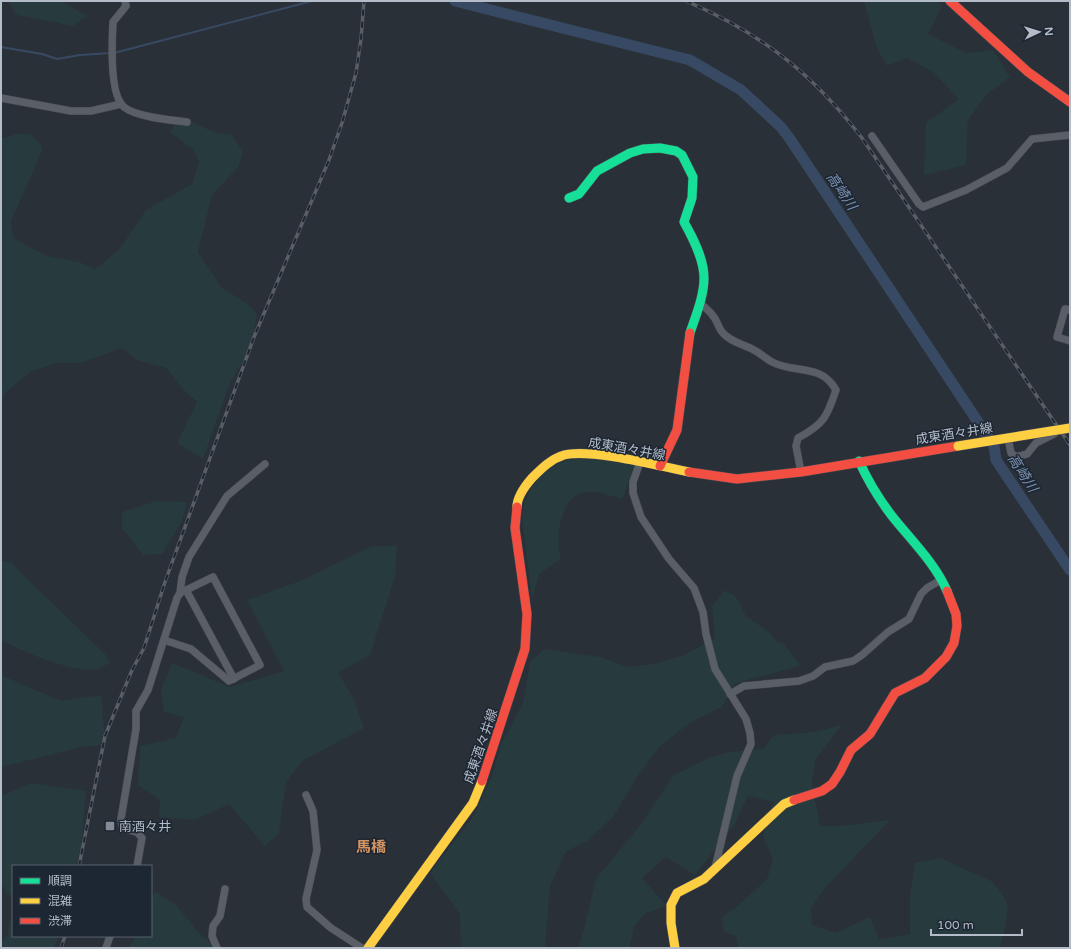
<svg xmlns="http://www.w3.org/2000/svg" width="1071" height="949" viewBox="0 0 1071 949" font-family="'Varela Round','Noto Sans JP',sans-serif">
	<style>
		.green { fill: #273a3e }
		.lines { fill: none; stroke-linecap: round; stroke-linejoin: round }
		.stream { stroke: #384963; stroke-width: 2 }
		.river { stroke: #384963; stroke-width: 11 }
		.street-casing { stroke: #484c53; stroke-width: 8 }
		.fast-casing { stroke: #484c53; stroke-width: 10 }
		.slow-casing { stroke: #484c53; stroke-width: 10 }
		.jam-casing { stroke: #484c53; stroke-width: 10 }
		.street { stroke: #5a5e66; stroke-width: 7 }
		.fast { stroke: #16e098; stroke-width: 9 }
		.slow { stroke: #ffcf43; stroke-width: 9 }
		.jam { stroke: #f24e42; stroke-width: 9 }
		.rail-casing { stroke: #595d64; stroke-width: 3.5 }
		.rail { stroke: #1d2633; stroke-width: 2; stroke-dasharray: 6; stroke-linecap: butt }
		.slow-bridge-casing { stroke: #484c55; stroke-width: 10; stroke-linecap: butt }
		.slow-bridge { stroke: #ffcf43; stroke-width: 9 }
		.poi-dot { fill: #848b96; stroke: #1d2633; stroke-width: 1.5 }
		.labels { text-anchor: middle; stroke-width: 3; stroke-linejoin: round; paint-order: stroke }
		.street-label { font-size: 13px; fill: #b4bcc9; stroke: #1d2633 }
		.poi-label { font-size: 13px; fill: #b4bcc9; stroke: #1d2633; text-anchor: start }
		.water-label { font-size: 14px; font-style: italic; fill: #7c92b1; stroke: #1d2633 }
		.quarter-label { font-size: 15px; font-weight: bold; fill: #d59563; stroke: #1d2633 }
	</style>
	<rect width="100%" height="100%" fill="#2a3038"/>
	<g class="green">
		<polygon points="7,1 62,1 86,16 73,26 17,15"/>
		<polygon points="864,1 937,1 942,6 928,34 966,53 993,50 1010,77 986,95 968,120 966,165 924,175 926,123 959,99 933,72 907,58 887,66 877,48"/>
		<polygon points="176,116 217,133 232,135 243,152 238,167 212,195 198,252 221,287 249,305 257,314 252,345 229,385 203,459 177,443 197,402 184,390 166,368 139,361 122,348 80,363 56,363 32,371 5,393 1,403 1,139 16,134 30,134 41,145 42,151 11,221 13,238 47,256 82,263 95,269 119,250 146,210 192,184 199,161 193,149 171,133"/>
		<path d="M582,457L636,463L622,499C610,496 593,489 582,493C559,500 555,540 561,559L539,574L532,599L522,519C523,487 550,460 582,457Z"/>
		<polygon points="156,501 187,502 182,521 162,554 143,555 122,528 122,512"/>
		<polygon points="372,546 397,546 395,577 370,655 338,673 354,699 364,728 302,761 286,782 279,833 265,846 229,804 195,820 159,817 160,800 138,785 140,746 176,738 184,717 164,712 161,690 172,663 230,687 284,671 247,600 300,581"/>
		<path d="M1,561L11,562L22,574L106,655L110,663C106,664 102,668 99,669C76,675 21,651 1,640Z"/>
		<path d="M725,590L736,597L746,616L769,632L776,642L784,644L800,665C778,674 755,676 733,685L722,707L691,722L661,745L637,777L613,817L586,842L566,851L550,886L545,948H461L460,914L430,873L475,814L492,776L501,744L523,703L530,662L544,649L600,657L628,667L653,664L682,656L715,638L712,606Z"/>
		<polygon points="1,675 61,701 101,695 105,738 98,746 86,746 1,767"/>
		<polygon points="842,725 815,760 812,783 820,826 842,826 890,820 824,889 811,908 812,925 836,933 870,917 879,940 910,934 910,895 915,863 940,858 991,881 1002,893 1008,906 1004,932 999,948 738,948 736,936 724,932 722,917 733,910 767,879 773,859 763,837 773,802 748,796 734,825 695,875 666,857 642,878 667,906 646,913 634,926 630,948 578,948 583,933 596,879 641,824 674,775 711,757 730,752 763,749 774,735 814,732"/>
		<polygon points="31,783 86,791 81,847 76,866 13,866 13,900 1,884 1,796"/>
		<polygon points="155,891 177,906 198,932 210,942 212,948 129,948 136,936 151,936 151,900"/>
		<polygon points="13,917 13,936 58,936 54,948 1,948 1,942 8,935 9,922"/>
	</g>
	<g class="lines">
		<g class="stream">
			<polyline points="1,47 42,54 57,59 80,55 110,53"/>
			<polyline points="114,53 312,1"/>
		</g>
		<polyline class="river" points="455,1 690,60 741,90 781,127 790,139 994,446 996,460 1070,570"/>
		<g class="street-casing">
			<g id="street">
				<path d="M125,1L126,6L113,22C112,40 109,95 124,107C136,117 171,120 187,122"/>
				<polyline points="1,98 71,111 91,111 121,104"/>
				<polyline points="872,136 919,204 923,207 966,190 1007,168 1032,139 1070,135"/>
				<path d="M700,303C704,307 710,311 713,316C717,320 718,327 722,332C730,342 743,344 754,350C760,353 765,358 772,362C795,374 821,363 836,390C827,417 824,424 798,438L796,446L801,472"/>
				<polyline points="1070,310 1065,309 1057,337 1070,341"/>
				<polyline points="1008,438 1011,453 1016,457 1027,454 1036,443 1054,434"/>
				<polyline points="640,462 633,482 633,493 641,517 669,559 694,588 703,612 706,634 715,669 746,719 750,733 751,744 737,776 715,868"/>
				<polyline points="186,590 234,679"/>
				<polyline points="164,640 191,649 229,681 260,665 213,577 180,593"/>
				<polyline points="730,694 744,686 799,681 813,676 825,667 853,661 862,655 888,632 909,619 921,594 927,588 941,580"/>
				<polyline points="306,795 313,811 317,850 306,899 307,907 331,928 362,948"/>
				<polyline points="137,866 142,838 137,832 125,829 122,826 121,819 136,729 136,711 148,690 177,598 180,593 182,577 189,557 227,496 265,464"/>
				<polyline points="106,948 110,936"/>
				<polyline points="217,948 212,936 213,926 220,916 225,889"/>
			</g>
		</g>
		<g class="fast-casing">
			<g id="fast">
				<path d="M569,198L579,194L597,171L630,153L643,149L660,148L676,151L682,155L693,177L692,198L684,222C693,238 704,259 704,278C704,296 696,315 690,333"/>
				<path d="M859,461C868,481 879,499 892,516C911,540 935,563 947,591"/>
			</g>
		</g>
		<g class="slow-casing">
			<g id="slow">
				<path d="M517,507C517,497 525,486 532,478C542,468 551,459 564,455C590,448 660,466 689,472"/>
				<polyline points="368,948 473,803 482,781"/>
				<polyline points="675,948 671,923 671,905 677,893 704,879 784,804 794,800"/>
			</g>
		</g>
		<g class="jam-casing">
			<g id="jam">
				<polyline points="950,1 1028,72 1070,102"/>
				<polyline points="660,466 677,430 690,333"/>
				<polyline points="689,472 737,479 801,472 958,446"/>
				<polyline points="482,781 525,649 527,614 515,528 517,507"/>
				<polyline points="794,800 822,791 832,784 840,772 851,750 870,734 895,693 925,678 946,657 954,643 957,626 956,614 947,591"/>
			</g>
		</g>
		<use href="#street" class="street"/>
		<use href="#fast" class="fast"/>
		<use href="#slow" class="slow"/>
		<use href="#jam" class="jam"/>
		<g class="rail-casing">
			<g id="rail">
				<path d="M686,1C762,34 811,72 862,138L1070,445"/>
				<polyline points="79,866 105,736 132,670 144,648 165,582 254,337 329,160 342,123 356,73 361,39 364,1"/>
				<polyline points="61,948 65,936"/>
			</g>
		</g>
		<use href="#rail" class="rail"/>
		<g class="slow-bridge-casing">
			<polyline id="slow-bridge" points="958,446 1070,428"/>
		</g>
		<use href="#slow-bridge" class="slow-bridge"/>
	</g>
	<rect class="poi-dot" x="105" y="821" width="10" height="10" rx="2"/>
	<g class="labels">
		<g class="street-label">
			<text transform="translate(954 433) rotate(-9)" y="5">成東酒々井線</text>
			<text transform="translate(627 448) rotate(10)" y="5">成東酒々井線</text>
			<text transform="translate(480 746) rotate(-71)" y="5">成東酒々井線</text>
		</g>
		<g class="poi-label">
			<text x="119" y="831">南酒々井</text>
		</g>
		<g class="water-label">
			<text transform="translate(842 191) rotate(56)" y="5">高崎川</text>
			<text transform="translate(1023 473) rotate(57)" y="5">高崎川</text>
		</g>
		<g class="quarter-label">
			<text x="371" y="852">馬橋</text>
		</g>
	</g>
	<rect width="1071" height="949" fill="none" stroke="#b4bcc9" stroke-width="4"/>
	<rect x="12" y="865" width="140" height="72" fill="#1d2633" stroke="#59626f"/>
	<rect x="20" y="878" width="20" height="6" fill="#16e098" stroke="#59626f"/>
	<text x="48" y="885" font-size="12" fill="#b4bcc9">順調</text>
	<rect x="20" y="898" width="20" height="6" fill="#ffcf43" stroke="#59626f"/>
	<text x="48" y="905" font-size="12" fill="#b4bcc9">混雑</text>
	<rect x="20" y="918" width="20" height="6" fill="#f24e42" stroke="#59626f"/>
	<text x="48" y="925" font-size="12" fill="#b4bcc9">渋滞</text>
	<g transform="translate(1039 32) rotate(86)" stroke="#1d2633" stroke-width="3" paint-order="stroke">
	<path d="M0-3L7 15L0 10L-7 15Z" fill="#b4bcc9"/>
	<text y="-6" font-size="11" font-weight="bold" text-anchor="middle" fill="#b4bcc9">N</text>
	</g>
	<path d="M931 929v6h91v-6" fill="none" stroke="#b4bcc9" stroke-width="2"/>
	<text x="937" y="929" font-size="12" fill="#b4bcc9" stroke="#1d2633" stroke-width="3" paint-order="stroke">100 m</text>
</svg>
